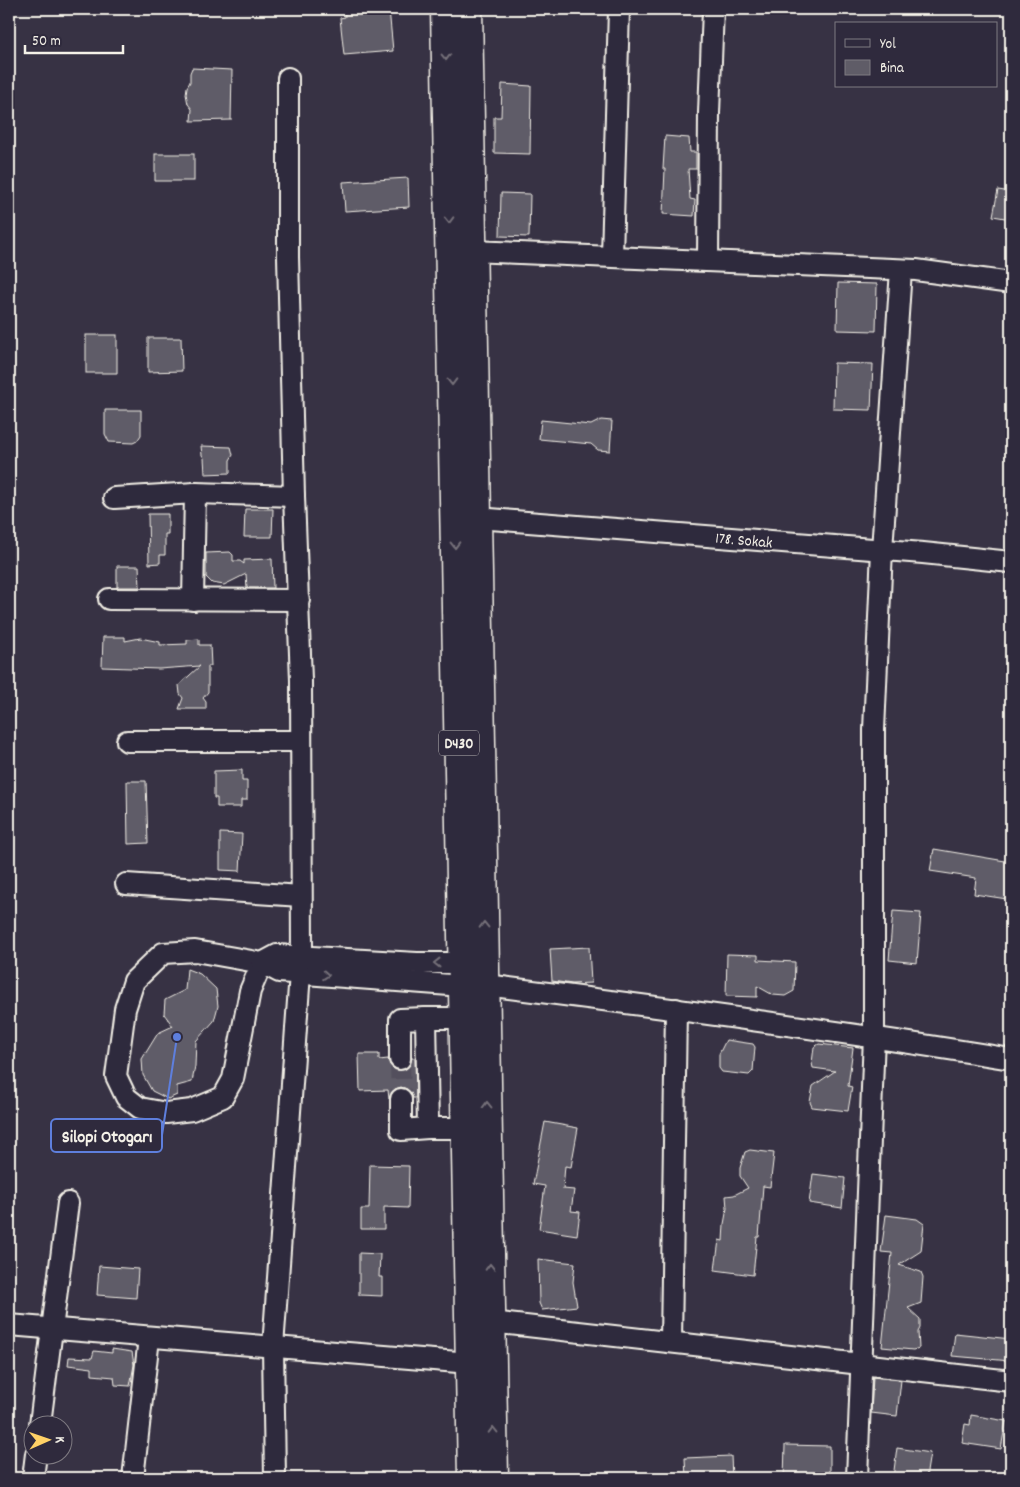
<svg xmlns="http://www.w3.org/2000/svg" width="1020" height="1487" viewBox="0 0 1020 1487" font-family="Dekko,sans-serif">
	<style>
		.building { fill: #5f5c67; stroke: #f4f1e8 }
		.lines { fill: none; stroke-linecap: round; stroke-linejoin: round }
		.minor-tunnel { stroke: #534f5d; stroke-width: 20; stroke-dasharray: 20 10; stroke-linecap: butt }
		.minor-casing { stroke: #f4f1e8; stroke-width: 24 }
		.highway-casing { stroke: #f4f1e8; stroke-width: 31 }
		.minor { stroke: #2f2a3d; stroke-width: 20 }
		.highway { stroke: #2f2a3d; stroke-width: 28 }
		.oneway { stroke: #747079 }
		.labels { text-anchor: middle; stroke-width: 4; stroke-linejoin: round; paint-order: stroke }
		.shield { fill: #2f2a3d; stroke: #b9b5b5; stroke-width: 1 }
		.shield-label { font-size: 15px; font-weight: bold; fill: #f4f1e8 }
		.street-label { font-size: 16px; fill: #f4f1e8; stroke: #2f2a3d }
		.leader { fill: none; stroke: #5e7fdd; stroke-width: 2 }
		.callout-dot { fill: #5e7fdd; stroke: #2f2a3d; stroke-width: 2 }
		.callout { fill: #2f2a3d; stroke: #5e7fdd; stroke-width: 2 }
		.callout-label { font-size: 18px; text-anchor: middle; font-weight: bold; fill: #f4f1e8 }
	</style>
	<rect width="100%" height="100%" fill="#373244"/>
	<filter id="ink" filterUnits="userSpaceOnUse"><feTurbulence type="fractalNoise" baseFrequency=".02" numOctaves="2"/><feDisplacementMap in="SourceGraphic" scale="10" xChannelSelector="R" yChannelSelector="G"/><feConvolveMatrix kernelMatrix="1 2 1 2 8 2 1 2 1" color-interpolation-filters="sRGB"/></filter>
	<g filter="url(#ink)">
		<g class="building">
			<polygon points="344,9 389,9 393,51 344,55 340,18 345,17"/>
			<polygon points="192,68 232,70 231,120 191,121 192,109 188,104 186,94 187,87 190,82 190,73"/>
			<polygon points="502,84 531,86 530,154 494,153 494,117 501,117"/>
			<polygon points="665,136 689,138 690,152 696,152 696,169 688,169 690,199 695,200 694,216 663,214 665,169 663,169"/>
			<rect x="155" y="154" width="39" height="27"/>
			<polygon points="408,178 409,207 345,211 343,182"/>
			<polygon points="998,190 1011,192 1011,219 993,216"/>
			<polygon points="501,193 530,194 529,237 500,236"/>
			<polygon points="838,283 877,284 876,331 837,330"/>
			<rect x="86" y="335" width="31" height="38"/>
			<polygon points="148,338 181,338 182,371 148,372"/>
			<polygon points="834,363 873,364 871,410 833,409"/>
			<polygon points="105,410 141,410 141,435 137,441 133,443 109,442 105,434"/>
			<polygon points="541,420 591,425 601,420 612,421 610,451 598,450 591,444 539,439"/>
			<polygon points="201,446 231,447 233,455 230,460 230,473 205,474 204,458 202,455"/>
			<polygon points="245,509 273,509 272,537 244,537"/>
			<polygon points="148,514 168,514 168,534 165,534 165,555 160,555 160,563 149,564"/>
			<polygon points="230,552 233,555 233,561 240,561 244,564 244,560 272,559 273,588 247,588 246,574 224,585 212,583 206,577 206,553"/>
			<polygon points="117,566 139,566 140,587 117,587"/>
			<polygon points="103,637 125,637 125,641 140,638 160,642 160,645 187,644 187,640 199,639 199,645 210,645 211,666 208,666 208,692 203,698 206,702 206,709 179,709 183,698 180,694 179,685 200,666 159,669 102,667"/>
			<polygon points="242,770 242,781 247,781 247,800 241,800 241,807 217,807 217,798 214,798 214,771"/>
			<polygon points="127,781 146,781 148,843 128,844"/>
			<polygon points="220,833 242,834 240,871 220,870"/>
			<polygon points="934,849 1011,862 1007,899 974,894 976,878 930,871"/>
			<polygon points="893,911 921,913 917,963 889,960"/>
			<polygon points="589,947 591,983 572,984 552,981 550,949"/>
			<polygon points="727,954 758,955 758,960 795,962 794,991 785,996 773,995 757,986 757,997 726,996"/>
			<polygon points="187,969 200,974 216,989 218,1006 214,1021 196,1041 195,1066 192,1082 177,1086 177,1095 168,1099 152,1091 143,1075 142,1059 158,1033 173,1026 164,1014 165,1000 185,990"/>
			<polygon points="726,1040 753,1044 755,1047 753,1071 749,1075 722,1072 719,1068 719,1054"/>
			<polygon points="819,1044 853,1048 848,1086 852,1087 848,1111 812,1107 810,1102 813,1086 835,1071 813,1068 812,1063 814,1047"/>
			<polygon points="359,1054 379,1054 379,1060 388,1059 390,1065 395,1069 400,1071 406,1069 410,1064 412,1058 415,1058 416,1098 413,1098 411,1093 407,1089 401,1087 395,1089 391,1094 389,1099 388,1090 360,1091"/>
			<polygon points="545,1122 578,1128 571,1167 565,1166 563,1189 574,1190 571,1211 580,1212 577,1235 539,1229 545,1186 533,1184"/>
			<polygon points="750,1150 774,1153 770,1187 763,1186 759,1237 757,1237 753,1275 715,1270 719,1240 723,1241 724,1224 727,1208 726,1196 734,1195 748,1188 740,1176 740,1168 745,1152"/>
			<polygon points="370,1165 409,1166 408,1208 384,1207 384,1229 361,1229 361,1209 369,1209"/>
			<polygon points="813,1174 845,1178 842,1208 809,1203"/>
			<polygon points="886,1215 917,1219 924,1224 921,1251 899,1265 921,1272 923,1277 921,1303 908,1308 920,1319 920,1328 918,1332 919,1348 913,1350 882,1347 892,1253 881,1252"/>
			<polygon points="359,1253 380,1254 379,1277 382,1277 382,1296 359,1295"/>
			<polygon points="538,1259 575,1263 573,1282 577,1306 542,1310 539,1303"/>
			<polygon points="99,1266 138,1269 136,1298 97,1295"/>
			<polygon points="955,1333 1011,1339 1011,1361 952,1356"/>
			<polygon points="112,1349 132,1352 134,1365 130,1386 115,1385 114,1377 92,1375 92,1368 68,1365 69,1357 92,1358 94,1351 112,1353"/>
			<polygon points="873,1377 901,1380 897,1416 871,1413"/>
			<polygon points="971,1415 1006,1421 1001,1449 962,1443 965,1424 970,1425"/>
			<polygon points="785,1445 830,1446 830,1478 784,1478"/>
			<polygon points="897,1448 930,1453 926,1478 893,1478"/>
			<polygon points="731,1456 732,1478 686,1478 685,1458"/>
		</g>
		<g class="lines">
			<polyline class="minor-tunnel" points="400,1059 401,1099"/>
			<g class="minor-casing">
				<g id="minor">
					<polyline points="288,78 288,257 294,496 301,680 302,957"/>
					<polyline points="472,251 916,270 1011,283"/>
					<polyline points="612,256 619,9"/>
					<polyline points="708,261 709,113 713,9"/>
					<polyline points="114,498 195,493 294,496"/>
					<polyline points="477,518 923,553 1011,562"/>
					<polyline points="109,599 299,600"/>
					<polyline points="193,600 195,493"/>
					<polyline points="127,741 301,741"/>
					<polyline points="126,884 301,896"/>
					<polygon points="195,951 262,963 250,991 233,1079 223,1097 192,1110 166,1113 140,1108 126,1097 116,1076 125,1009 134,981 163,953"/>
					<path d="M262,963L279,972L463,986L485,985C661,1007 836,1030 1011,1059"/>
					<polyline points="262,963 277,955 417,963 449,963 474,959"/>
					<polyline points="464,1018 426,1018 428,1128 466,1128"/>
					<polyline points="400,1059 400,1019 426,1018"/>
					<polyline points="401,1099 401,1130 428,1128"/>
					<polyline points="491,1322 1011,1381"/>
					<polyline points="9,1325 470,1363"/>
					<polyline points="671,1342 676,1009"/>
					<polyline points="40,1424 68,1203"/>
					<polyline points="33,1478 36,1454"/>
					<polyline points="133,1478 149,1338"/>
					<polyline points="275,1478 273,1347 300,973"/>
					<polyline points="857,1478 874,1036 874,730 882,550 901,270"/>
				</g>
			</g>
			<g class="highway-casing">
				<g id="highway">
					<polyline points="445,9 472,1478"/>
					<polyline points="468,9 494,1478"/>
				</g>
			</g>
			<use href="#minor" class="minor"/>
			<use href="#highway" class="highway"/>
		</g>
		<defs><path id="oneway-chevron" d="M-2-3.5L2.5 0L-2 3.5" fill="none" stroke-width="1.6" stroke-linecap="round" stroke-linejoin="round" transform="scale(1.25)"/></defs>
		<g class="oneway">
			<use href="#oneway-chevron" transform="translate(446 57) rotate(89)"/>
			<use href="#oneway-chevron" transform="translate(449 220) rotate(89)"/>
			<use href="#oneway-chevron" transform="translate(452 382) rotate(89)"/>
			<use href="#oneway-chevron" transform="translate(455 545) rotate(89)"/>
			<use href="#oneway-chevron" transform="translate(484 925) rotate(-91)"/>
			<use href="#oneway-chevron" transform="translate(437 963) rotate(180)"/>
			<use href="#oneway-chevron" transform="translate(326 975) rotate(4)"/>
			<use href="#oneway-chevron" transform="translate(487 1105) rotate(-91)"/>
			<use href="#oneway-chevron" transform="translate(490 1267) rotate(-91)"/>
			<use href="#oneway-chevron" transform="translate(493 1430) rotate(-91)"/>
		</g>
	</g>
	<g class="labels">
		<rect class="shield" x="439" y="730.5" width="40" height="25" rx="4"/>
		<g class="shield-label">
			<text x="459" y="748">D430</text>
		</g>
		<g class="street-label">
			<text transform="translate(744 539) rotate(5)" y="6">178. Sokak</text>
		</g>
	</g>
	<path class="leader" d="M177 1037L162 1135"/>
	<circle class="callout-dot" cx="177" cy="1037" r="5"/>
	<rect class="callout" x="51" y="1119" width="111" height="33" rx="5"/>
	<g class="callout-label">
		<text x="107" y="1142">Silopi Otogarı</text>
	</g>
	<rect width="1020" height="1487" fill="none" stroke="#2f2a3d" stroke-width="30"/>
	<rect x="15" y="15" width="990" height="1457" fill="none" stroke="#f4f1e8" stroke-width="2" filter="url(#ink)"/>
	<rect x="835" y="22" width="162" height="65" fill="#2f2a3d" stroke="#7e7a81"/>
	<rect x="845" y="39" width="25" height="8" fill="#2f2a3d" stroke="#7e7a81"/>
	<text x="880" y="48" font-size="15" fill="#f4f1e8">Yol</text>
	<rect x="845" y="60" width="25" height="15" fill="#5f5c67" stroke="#7e7a81"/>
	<text x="880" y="72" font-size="15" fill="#f4f1e8">Bina</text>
	<g transform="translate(48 1440) rotate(88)"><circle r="24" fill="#2f2a3d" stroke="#7e7a81"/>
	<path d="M0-4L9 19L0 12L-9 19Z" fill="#ffd166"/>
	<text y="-8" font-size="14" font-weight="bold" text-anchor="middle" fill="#f4f1e8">K</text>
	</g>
	<path d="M25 45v8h98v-8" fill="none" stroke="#f4f1e8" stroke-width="2.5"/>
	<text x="32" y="45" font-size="15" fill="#f4f1e8" stroke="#2f2a3d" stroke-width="4" paint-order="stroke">50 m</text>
</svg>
